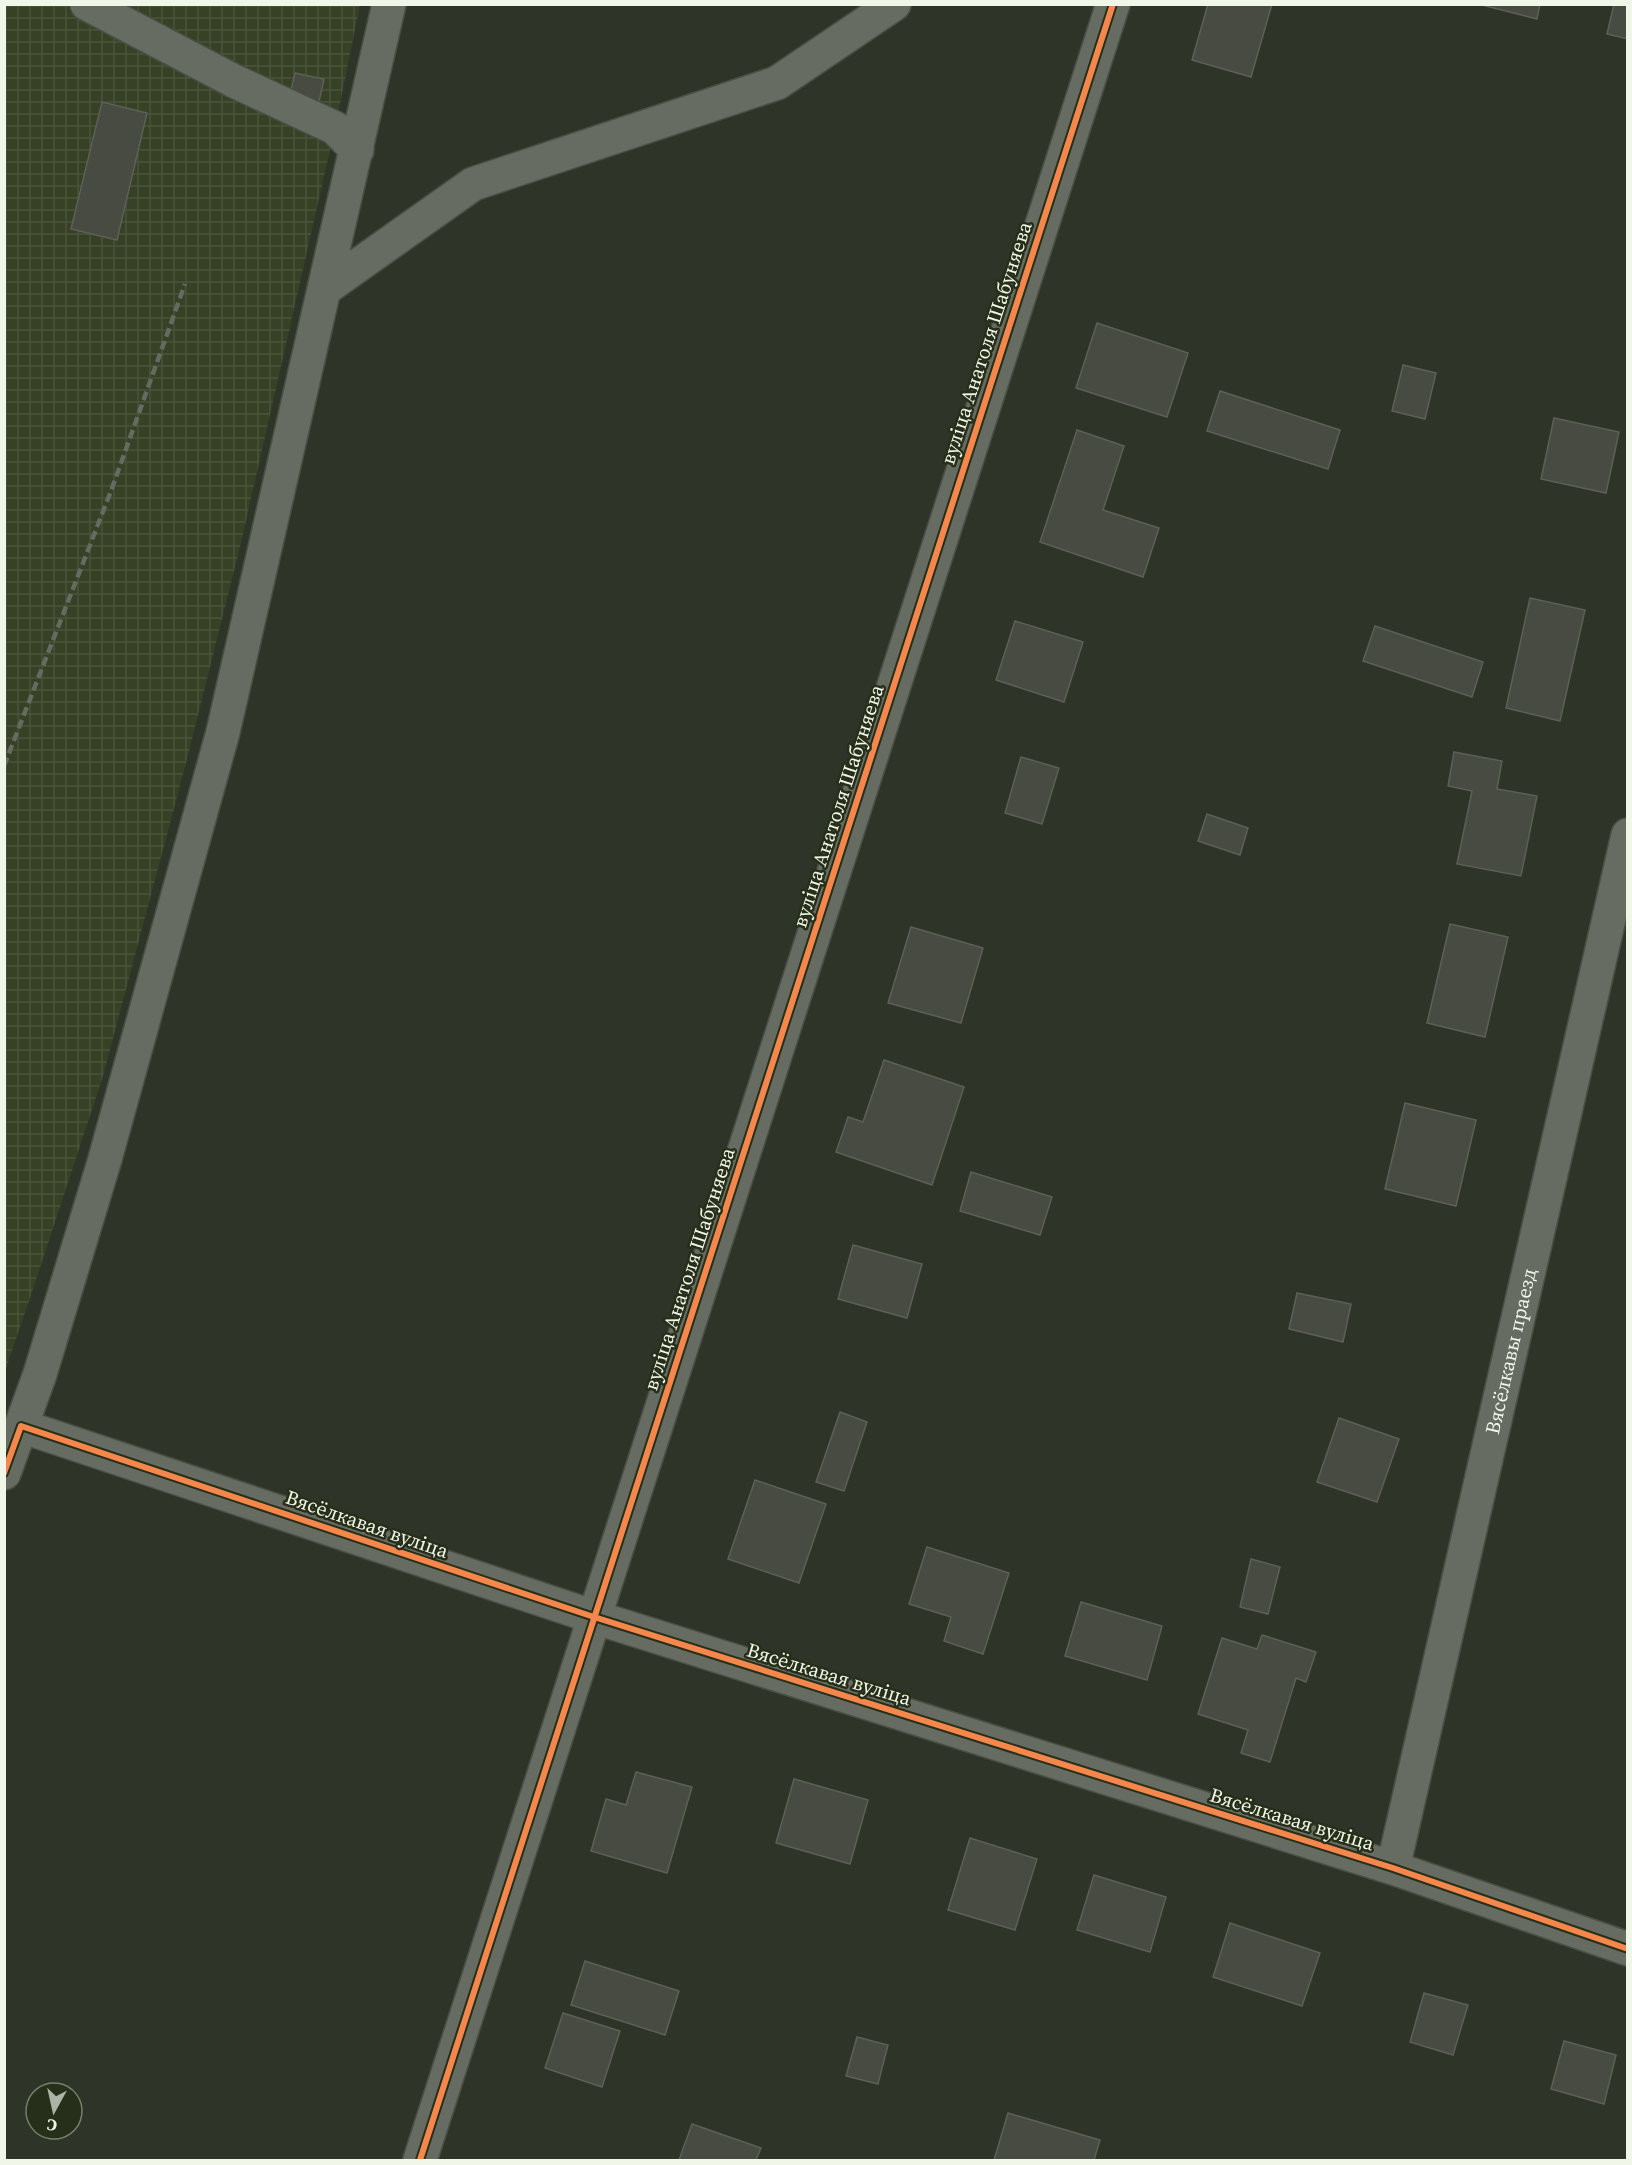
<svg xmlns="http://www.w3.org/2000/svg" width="1632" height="2165" viewBox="0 0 1632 2165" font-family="'Source Serif 4',serif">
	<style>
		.industrial { fill: url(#industrial-grid) }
		.building { fill: #474b41; stroke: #5c6056; stroke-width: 1.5 }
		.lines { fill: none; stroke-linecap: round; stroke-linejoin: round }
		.minor-casing { stroke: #4a4f45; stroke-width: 36 }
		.minor { stroke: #676c62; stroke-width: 33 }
		.rail { stroke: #666b61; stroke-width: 4.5; stroke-dasharray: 9 4.5; stroke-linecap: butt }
		.cycleway-casing { stroke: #262f19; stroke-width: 10 }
		.cycleway { stroke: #f5874c; stroke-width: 6 }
		.labels { text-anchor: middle; stroke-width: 5; stroke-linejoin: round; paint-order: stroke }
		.street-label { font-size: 20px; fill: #f0f6e8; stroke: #262f19 }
	</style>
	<defs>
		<pattern id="industrial-grid" width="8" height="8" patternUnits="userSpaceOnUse" patternTransform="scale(1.5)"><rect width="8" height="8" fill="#364126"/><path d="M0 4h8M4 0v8" fill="none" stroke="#4a543b"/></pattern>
	</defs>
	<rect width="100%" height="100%" fill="#2f3428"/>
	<polygon class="industrial" points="5,5 360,5 335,128 240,547 187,759 103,1076 33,1289 5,1371"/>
	<g class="building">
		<polygon points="1208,4 1272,4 1251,77 1192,60"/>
		<polygon points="1478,4 1540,4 1537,19"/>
		<polygon points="1614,4 1628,4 1628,39 1607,34"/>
		<polygon points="295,73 324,79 318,106 289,99"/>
		<polygon points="102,102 147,113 117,240 71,229"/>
		<polygon points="1097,323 1188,353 1167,417 1076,388"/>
		<polygon points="1403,365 1436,373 1425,419 1392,411"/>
		<polygon points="1220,391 1340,430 1328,469 1207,431"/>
		<polygon points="1554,418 1619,432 1606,493 1541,479"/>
		<polygon points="1077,430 1124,446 1103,510 1159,528 1143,577 1040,542"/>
		<polygon points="1530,598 1585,610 1560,721 1506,708"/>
		<polygon points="1015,621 1083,642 1064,702 996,680"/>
		<polygon points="1375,626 1483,662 1472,697 1363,661"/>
		<polygon points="1454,752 1502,761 1497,789 1537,796 1521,876 1457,864 1472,791 1448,786"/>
		<polygon points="1021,757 1059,768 1042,824 1005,813"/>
		<polygon points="1207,814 1248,828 1240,855 1198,841"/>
		<polygon points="1450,924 1508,937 1485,1037 1427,1023"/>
		<polygon points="911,927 983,948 961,1023 888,1003"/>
		<polygon points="884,1060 964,1087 932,1185 836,1152 848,1117 863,1122"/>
		<polygon points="1405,1103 1476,1120 1456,1206 1385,1189"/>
		<polygon points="971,1172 1052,1197 1040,1235 960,1211"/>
		<polygon points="853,1245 922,1264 907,1318 838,1299"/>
		<polygon points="1297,1293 1351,1304 1343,1342 1289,1329"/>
		<polygon points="840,1412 867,1422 844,1491 816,1482"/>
		<polygon points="1339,1418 1399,1439 1377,1502 1317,1482"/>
		<polygon points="755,1480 826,1504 799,1583 728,1559"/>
		<polygon points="927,1547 1009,1573 983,1654 944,1641 951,1617 909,1604"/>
		<polygon points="1251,1559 1280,1567 1268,1614 1240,1607"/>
		<polygon points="1081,1602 1162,1626 1147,1680 1065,1656"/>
		<polygon points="1262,1635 1316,1652 1306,1682 1296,1678 1270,1762 1241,1753 1248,1730 1198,1714 1222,1638 1257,1649"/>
		<polygon points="636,1772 692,1787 667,1873 591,1851 606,1799 626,1805"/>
		<polygon points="794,1779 868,1800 850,1864 776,1843"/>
		<polygon points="970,1838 1037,1859 1015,1930 948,1910"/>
		<polygon points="1094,1875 1166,1897 1150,1952 1077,1930"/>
		<polygon points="1230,1923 1320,1953 1302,2006 1213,1977"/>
		<polygon points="585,1961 679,1991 665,2035 571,2005"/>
		<polygon points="1424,1993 1468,2005 1453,2055 1410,2042"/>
		<polygon points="563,2013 620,2031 602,2087 545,2068"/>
		<polygon points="857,2037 888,2045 878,2084 846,2076"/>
		<polygon points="1564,2041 1616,2055 1604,2104 1551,2089"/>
		<polygon points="1008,2113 1100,2140 1094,2160 994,2160"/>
		<polygon points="692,2124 761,2148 756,2160 679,2160"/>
	</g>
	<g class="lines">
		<g class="minor-casing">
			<g id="minor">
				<polyline points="87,4 234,81 335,128 357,150"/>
				<polyline points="326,288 473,184 777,83 894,4"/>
				<polyline points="21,1426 594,1617 1393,1868 1628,1949"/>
				<polyline points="4,1473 40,1374 105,1159 223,732 389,4"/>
				<path id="s1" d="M1393,1868L1628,835"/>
				<polyline points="420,2160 1113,4"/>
			</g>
		</g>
		<use href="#minor" class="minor"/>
		<polyline class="rail" points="4,766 111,491 185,284"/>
		<g class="cycleway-casing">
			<g id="cycleway">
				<polyline points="4,1473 21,1426 594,1617 1393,1868 1628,1949"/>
				<polyline points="420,2160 1113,4"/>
			</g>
		</g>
		<use href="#cycleway" class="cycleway"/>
	</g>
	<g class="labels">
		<g class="street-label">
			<text transform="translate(986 343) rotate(-72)" y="7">вуліца Анатоля Шабуняева</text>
			<text transform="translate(838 806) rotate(-72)" y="7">вуліца Анатоля Шабуняева</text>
			<text transform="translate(689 1269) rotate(-72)" y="7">вуліца Анатоля Шабуняева</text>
			<text dy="7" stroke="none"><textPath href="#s1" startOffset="530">Вясёлкавы праезд</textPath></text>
			<text transform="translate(367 1524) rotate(19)" y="7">Вясёлкавая вуліца</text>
			<text transform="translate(829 1674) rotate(17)" y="7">Вясёлкавая вуліца</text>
			<text transform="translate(1292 1819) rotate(17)" y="7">Вясёлкавая вуліца</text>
		</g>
	</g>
	<rect width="1632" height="2165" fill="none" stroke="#f0f6e8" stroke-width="12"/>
	<g transform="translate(54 2111) rotate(188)"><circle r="28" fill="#262f19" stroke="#777f6c" stroke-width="1.5"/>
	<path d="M0-4.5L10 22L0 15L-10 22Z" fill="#acb2a5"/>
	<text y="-9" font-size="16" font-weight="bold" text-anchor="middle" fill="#f0f6e8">С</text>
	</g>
</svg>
